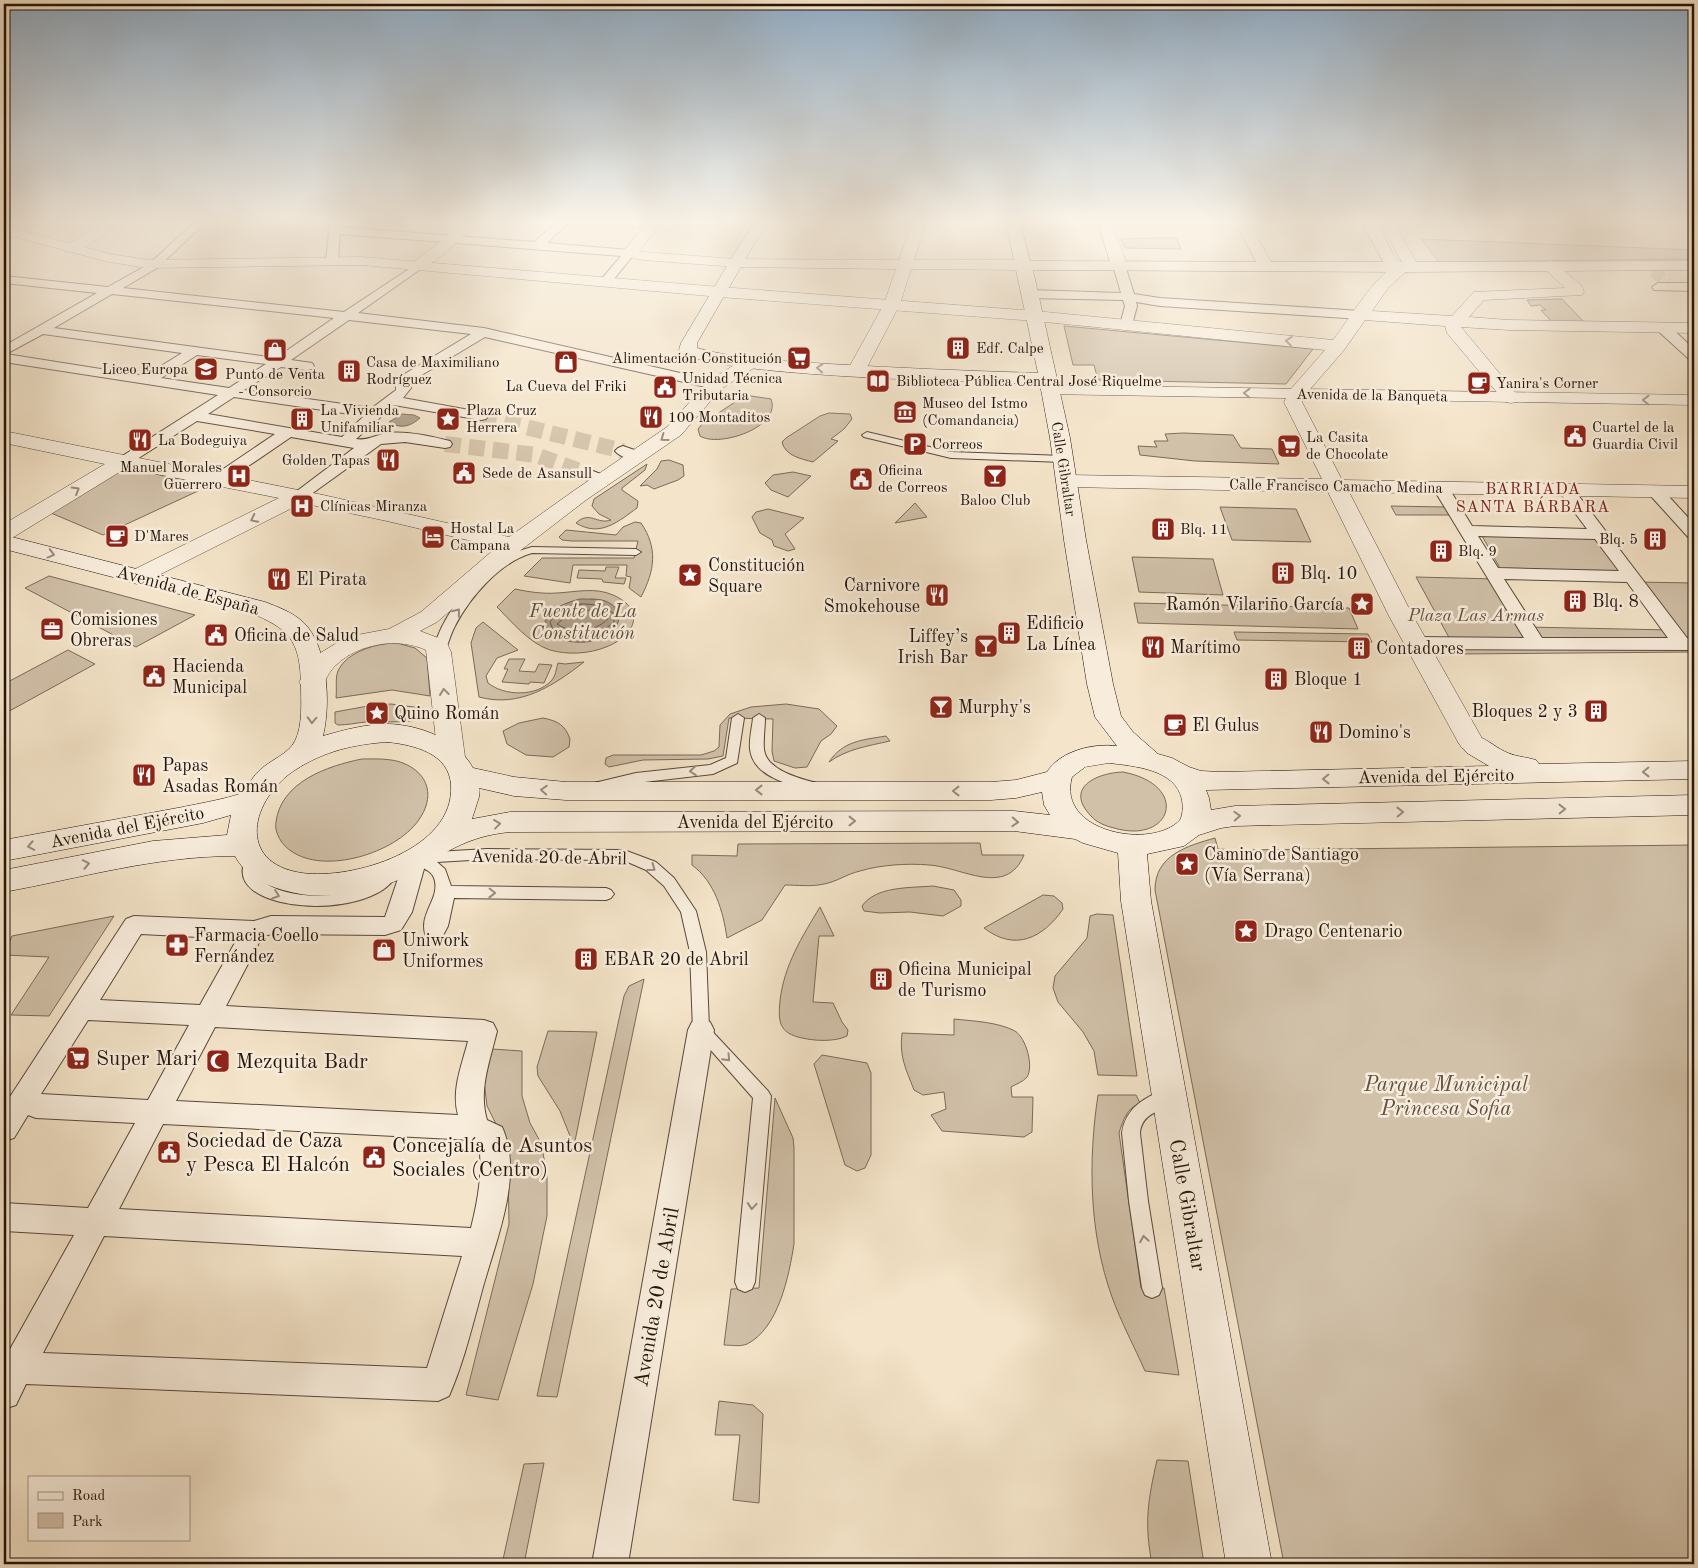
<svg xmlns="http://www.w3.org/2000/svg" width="1698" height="1568" viewBox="0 0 1698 1568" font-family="'Old Standard TT',serif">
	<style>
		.green { fill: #d1c1a9; stroke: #7b6a5a; fill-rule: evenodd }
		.water { fill: #ae9d88; stroke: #776656 }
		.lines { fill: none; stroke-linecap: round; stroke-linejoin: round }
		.shore { stroke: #6a5849; stroke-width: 1 }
		.pedestrian-tunnel-far1 { stroke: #d5c5ac; stroke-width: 12; stroke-dasharray: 12 6; stroke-linecap: butt }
		.pedestrian-tunnel { stroke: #d5c5ac; stroke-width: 16; stroke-dasharray: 16 8; stroke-linecap: butt }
		.service-casing { stroke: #59483a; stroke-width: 2 }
		.pedestrian-casing { stroke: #59483a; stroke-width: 2 }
		.minor-casing { stroke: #59483a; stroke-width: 1 }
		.tertiary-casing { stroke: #59483a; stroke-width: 1 }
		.secondary-casing { stroke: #25140a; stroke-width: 1 }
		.service { fill: #f8eddc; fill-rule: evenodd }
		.pedestrian { fill: #f8eddc; fill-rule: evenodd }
		.minor { fill: #f8eddc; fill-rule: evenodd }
		.tertiary { fill: #f8eddc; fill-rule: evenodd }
		.secondary { fill: #f8eddc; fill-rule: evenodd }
		.oneway { stroke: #998b7e }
		.labels { text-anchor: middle; stroke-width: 5; stroke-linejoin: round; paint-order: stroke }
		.far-poi-label { font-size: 15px; fill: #25140a; stroke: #f8eddc; text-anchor: start }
		.far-street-label { font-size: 15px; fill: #25140a; stroke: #f8eddc }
		.far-neighbourhood-label { font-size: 16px; letter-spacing: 1px; fill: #7a1f14; stroke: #f8eddc }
		.poi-label { font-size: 18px; fill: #25140a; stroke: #f8eddc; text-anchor: start }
		.street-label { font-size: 18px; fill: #25140a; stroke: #f8eddc }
		.park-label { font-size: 18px; font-style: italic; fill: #615142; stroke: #f8eddc }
		.water-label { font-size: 19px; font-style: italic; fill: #5c4b3c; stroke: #f8eddc }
		.near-poi-label { font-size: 21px; fill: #25140a; stroke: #f8eddc; text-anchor: start }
		.near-park-label { font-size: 21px; font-style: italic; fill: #615142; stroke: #f8eddc }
		.near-street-label { font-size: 21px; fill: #25140a; stroke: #f8eddc }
	</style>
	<rect width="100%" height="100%" fill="#f4e4c9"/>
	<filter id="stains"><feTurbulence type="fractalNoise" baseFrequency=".004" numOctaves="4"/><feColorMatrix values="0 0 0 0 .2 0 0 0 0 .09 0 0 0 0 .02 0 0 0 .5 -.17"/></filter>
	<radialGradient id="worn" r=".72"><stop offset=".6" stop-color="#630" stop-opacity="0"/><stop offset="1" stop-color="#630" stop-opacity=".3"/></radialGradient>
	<g class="green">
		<polygon points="1155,238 1176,238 1181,249 1125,248 1121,239"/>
		<polygon points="1421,239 1694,250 1694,259 1439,262"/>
		<polygon points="1562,299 1584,322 1552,322 1541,310 1546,310 1540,305 1531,306 1527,300"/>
		<polygon points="1064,326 1313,349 1286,384 1098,380 1094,365 1073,365"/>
		<path d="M751,396L771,399C782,427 719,448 700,436L698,429L702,424L741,398Z"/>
		<path d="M829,413L850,414L852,419L844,429L831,439L838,441L813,462C802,459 785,456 782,442L786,438L820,416Z"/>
		<polygon points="1183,433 1233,435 1241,448 1272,449 1279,464 1195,461 1140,455 1138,446 1157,447 1154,441 1168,441 1165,434"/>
		<polygon points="669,460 683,465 684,476 678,480 654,489 647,485 640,486 657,469 661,461"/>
		<path d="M647,464L645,470L622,488V490L638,501L637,508C619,521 600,538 576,523C590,510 597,525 611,520L599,514L592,506L594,499Z"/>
		<polygon points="125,468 211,485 103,535 51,513"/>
		<polygon points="793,472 811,476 788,497 771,490 765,483 773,475"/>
		<polygon points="915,503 927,517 895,523"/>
		<polygon points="1391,506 1445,507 1451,515 1396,515"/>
		<polygon points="1220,507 1296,509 1311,542 1232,540"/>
		<polygon points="768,509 804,518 785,534 795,549 788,551 774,546 772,540 760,533 752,517 756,512"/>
		<path d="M635,522L641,523C658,548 655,570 641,597L629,588L631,577L626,576L627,565H573L570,583L524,576L542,558H634L638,541H572L562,540L559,537L566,530L616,535L623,527Z"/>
		<polygon points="1481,534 1596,537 1623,573 1501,570"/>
		<polygon points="1132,557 1213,559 1223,595 1139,592"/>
		<polygon points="606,567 619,567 615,578 626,578 624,584 603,582 602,579 577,578 579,570 605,571"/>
		<polygon points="49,576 195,615 136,647 25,588"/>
		<polygon points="1416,577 1496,579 1526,627 1671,630 1636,582 1694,583 1694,652 1458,654"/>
		<path d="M515,589C529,592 543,594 557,593C576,592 595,587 613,595C647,610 635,636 606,647C589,654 567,655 550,650C529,643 512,622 497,607ZM592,599C641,606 613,644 580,642C570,642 559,636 550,634L546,627L545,620Z"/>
		<polygon points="1134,603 1349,608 1358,629 1138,623"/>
		<path d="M483,622L518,650L497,658L486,676L488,683C504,696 536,697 551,681C556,676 556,669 558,663L565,664L584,662C553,686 520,708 479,697L471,643L476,628Z"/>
		<polygon points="1234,632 1368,634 1372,642 1237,640"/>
		<path d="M397,643L415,648L427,658L430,696L392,690L336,698C337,690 335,678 338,671C347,651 378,643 397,643Z"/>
		<polygon points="68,650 95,664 4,714 4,684"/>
		<polygon points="509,659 525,659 519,671 535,672 539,664 552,665 544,683 530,682 529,684 502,682 508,669 504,669"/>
		<path d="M391,704L429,709L432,711L431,714C419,725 382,721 366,722C356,723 347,725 338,725L335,723V712L368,706Z"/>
		<polygon points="786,704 819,709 837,726 831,734 821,741 807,767 795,768 774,761 772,751 773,719 729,718 723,756 708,759 643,760 609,767 605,764 606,758 613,755 701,755 714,751 719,747 720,725 730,714 751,707"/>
		<path d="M543,718C558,721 565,725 570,739L569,747L553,757L526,755L507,744L503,731L519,723Z"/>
		<path d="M886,736L890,741C868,746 847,749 829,762C843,741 862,740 886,736Z"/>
		<path d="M362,759C375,759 390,758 403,763C430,774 435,798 418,821C395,853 325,875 291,851C282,845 274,833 276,822C281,782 327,766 362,759Z"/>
		<path d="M1123,772C1191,785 1172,845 1114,828C1106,826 1097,823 1091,816C1064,788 1096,773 1123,772Z"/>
		<path d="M1215,838L1218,849L1238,850L1694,845V1564H1284L1155,890C1155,855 1187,846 1215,838Z"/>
		<path d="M980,843L982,855H1024C1006,898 962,867 929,865C907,863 880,865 860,871C847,874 836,882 824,884C811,887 798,885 785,885L762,920L727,938C723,911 715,882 692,865V855L737,856L738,844Z"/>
		<path d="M933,886L954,890L961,900V906L943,916L910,912L880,913L864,911L862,906C876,886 910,888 933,886Z"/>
		<path d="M1043,895L1054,896L1062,903L1063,909C1043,938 1015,952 984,928Z"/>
		<path d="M820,907L834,936H819L813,1002L833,1003L842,1022L848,1030L847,1036C835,1042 815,1041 802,1038C779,1033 778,1022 780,1001C784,965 802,937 820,907Z"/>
		<polygon points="1097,914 1113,915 1137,1076 1098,1075 1094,1051 1083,1032 1058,1002 1053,988 1055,976 1087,938 1090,916"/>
		<polygon points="114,916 49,1016 11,1015 49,957 4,955 12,936"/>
		<polygon points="644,979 557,1397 537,1396 624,996 629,986"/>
		<path d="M954,1019C973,1021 998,1022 1015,1031C1026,1038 1034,1066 1027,1077C1023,1082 1016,1084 1011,1087L1012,1097H1033L1032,1132L1024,1137L942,1131L931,1115L946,1109L944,1092L923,1095L914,1090C906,1069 899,1057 902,1033L954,1035Z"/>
		<polygon points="548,1031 597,1032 574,1146 560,1111 538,1076 537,1067"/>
		<polygon points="492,1049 522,1051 522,1096 530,1123 541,1143 547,1174 547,1216 533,1284 498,1400 466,1395 509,1224 508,1166 500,1132 487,1106 484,1081"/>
		<polygon points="822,1055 867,1063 871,1073 871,1155 865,1168 857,1171 845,1165 814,1064"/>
		<path d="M1098,1095H1136L1140,1103C1127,1108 1123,1120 1119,1133L1141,1288H1164L1179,1375L1145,1371C1134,1346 1121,1322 1112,1297C1089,1233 1088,1161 1098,1095Z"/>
		<path d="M775,1098L793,1138L794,1148V1244C789,1275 779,1328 747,1344C740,1347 731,1345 724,1345L731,1289L759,1288Z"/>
		<polygon points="719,1401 753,1405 763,1414 759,1503 733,1500 740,1435 715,1435"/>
		<path d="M1157,1460L1188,1461L1204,1564H1152C1144,1523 1148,1500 1157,1460Z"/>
		<polygon points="544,1463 524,1564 502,1564 524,1464"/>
	</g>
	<g class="water">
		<path d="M402,414L414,415L420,418C410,427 400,429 389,422Z"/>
		<path d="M580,599C587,599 595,599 602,600C621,605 625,622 609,633C565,661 508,617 580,599Z"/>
	</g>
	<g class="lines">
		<g class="shore">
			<path d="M580,604C593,604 604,605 614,614V622C596,638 574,641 553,630L550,622C557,611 568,607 580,604Z"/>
			<path d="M591,610L606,614L608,619C594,632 574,635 557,624L571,613Z"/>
		</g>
		<g class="pedestrian-tunnel-far1">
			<polyline points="613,223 637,224"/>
			<polyline points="1653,271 1668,283"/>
		</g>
		<g class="pedestrian-tunnel">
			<polyline points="481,416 623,451"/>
			<polyline points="445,444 536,455 588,474"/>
		</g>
		<g class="service-casing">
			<g id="service">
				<polygon points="867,432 951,452 1063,456 1068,459 1063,462 951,458 864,437 862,435"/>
				<path d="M532,547L636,549L641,552L636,555L532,553C500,562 470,597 455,626C450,635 448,646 443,655H435L433,652C442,609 489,557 532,547Z"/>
				<polygon points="738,714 744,718 737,763 713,774 636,783 599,791 594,789 592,786 594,783 636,773 710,765 726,758 732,718"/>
				<path d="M759,714L765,718C765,728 763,739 764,749C766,771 802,779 820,784L822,787L820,790L815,792C792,785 753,778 750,749C749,739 752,728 753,718Z"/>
				<path d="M487,849L624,850L656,862L674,878L696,911L706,952L709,1028L768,1091L771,1096L755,1282L752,1289L745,1292L738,1289L735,1282L753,1098L693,1030L690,952L681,912L664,886L646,870L623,860L487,859L437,862L445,869L451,886L606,888L611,890L614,894L611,898L606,900L454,898L448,926L440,941L434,943L428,941C414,915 442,900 434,878C430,867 415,868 410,859L412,855L419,853Z"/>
				<path d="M252,856L257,857L259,861L257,870L259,879C284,899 331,900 361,888C372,884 382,868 394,872L396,876C370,923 215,913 247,857Z"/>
				<path d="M1169,1088L1175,1091L1178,1096C1170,1113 1142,1108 1140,1133L1148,1201L1162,1288L1159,1295L1152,1298L1145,1295L1142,1288L1129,1201L1122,1133C1125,1107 1147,1096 1169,1088Z"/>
			</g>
		</g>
		<g class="pedestrian-casing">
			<g id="pedestrian">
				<path d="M194,223H205L157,268L123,288L344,312L418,263L424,266L422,268L358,313L484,328L715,381L722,385L715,389L485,337L410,382L411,388L403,398L486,413L488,416L486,419L481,420L394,405L356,439C367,441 376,435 387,433C408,431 430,436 450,441L452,444L450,447L445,448L405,442L381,444L303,500H291L289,497L354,448L291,437L222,484H210L208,481L210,478L275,434L197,421L126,466H116L113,463L116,460L218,395L4,362V346L97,293L4,283V276L108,287L149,264ZM112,294L334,318L276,358L54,328ZM349,320L471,334L398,378L396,381V390L372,408L244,390L281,367L307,370L312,369L314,366L312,363L291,360ZM43,334L182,353L145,376L6,354ZM197,355L266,364L229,388L161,378ZM234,397L364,416L342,437L208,414Z"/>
				<polygon points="330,223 340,223 340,227 534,242 557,223 568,223 547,243 629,250 635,253 609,285 605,286 599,282 621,256 340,234 338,260 332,263 326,260"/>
				<path d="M633,223H656L657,225C652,230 640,228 633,226Z"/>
				<polygon points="1119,262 1125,265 1134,294 1160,298 1361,311 1367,315 1361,319 1160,306 1136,302 1137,306 1132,325 1126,329 1120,325 1125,306 1123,300 1030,298 1024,294 1030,290 1121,293 1113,265"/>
				<polygon points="1658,283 1694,283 1694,291 1654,290 1652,287"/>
				<polygon points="1662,323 1667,324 1694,349 1694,360 1689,359 1657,330 1656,327"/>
				<path d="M623,446L643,453L646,456L643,459C635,461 621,458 615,451L618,448Z"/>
				<path d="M588,469L608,477L610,480L608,483C599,485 586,481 580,474L583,471Z"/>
				<path d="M1441,483L1447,485L1472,526L1587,529L1558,490L1560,487H1572L1687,638H1694V650L1415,649L1408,647L1406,643L1408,639L1415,637L1524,638L1433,488L1435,485ZM1478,536L1595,539L1619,571L1498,568ZM1504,579L1627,582L1668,638H1542Z"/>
				<polygon points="1655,486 1661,488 1694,524 1694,538 1688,537 1649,494 1647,491 1649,488"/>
				<path d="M416,850L424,852L427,858L412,912L401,930L385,935L271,934L262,937L226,1006L484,1020L493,1023L497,1031C490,1061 478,1090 487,1120L502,1127C524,1175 496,1240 483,1287C473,1323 464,1362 449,1396L438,1401L26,1384L16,1405L4,1409V1351H9L74,1235L4,1231V1203L88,1208L135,1123L36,1118L28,1115L14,1138L4,1141V1106L126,919L134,916L254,921L271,916L385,917L405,858L408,852ZM141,934L237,939L200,1005L100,1000ZM88,1020L189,1025L148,1100L41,1094ZM215,1027L468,1041C462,1065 451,1090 458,1115L176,1101ZM163,1124L472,1140L479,1143C483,1172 478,1200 471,1228L119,1209ZM104,1236L462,1256L427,1368L43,1353Z"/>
				<polygon points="701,1019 710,1022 714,1030 628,1564 592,1564 688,1030 692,1022"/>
			</g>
		</g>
		<g class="minor-casing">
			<g id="minor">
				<path d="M100,223H115C106,235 79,255 64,251L62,248L64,245L80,238Z"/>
				<path d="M460,223H474C465,236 428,273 413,269L410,266L413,263L447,236Z"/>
				<polygon points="647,223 661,223 639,251 643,252 736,259 899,260 912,223 926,223 914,260 1024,260 1029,262 1032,265 1029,268 1024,270 911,269 900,304 865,371 862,375 856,376 850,375 847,371 884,304 896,269 736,267 643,260 624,256 622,253"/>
				<polygon points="1098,223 1112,223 1127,265 1124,268 1114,268 1111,265"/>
				<polygon points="1236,223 1250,223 1273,266 1270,269 1260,269"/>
				<path d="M1550,261L1555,263L1582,286L1584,292L1582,295L1484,300L1469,317L1509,320L1694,323V333L1509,330L1461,327L1520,398L1517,402L1511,403L1505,402L1447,333L1445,326L1365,320L1344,350L1305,395L1302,402L1342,480L1694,486V498L1349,492L1413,616L1484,742L1480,748L1471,751L1462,748L1458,742L1389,616L1328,492L1067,487L1060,485L1057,481L1060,477L1067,475L1322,479L1284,402L1290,390L1325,350L1035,321L1029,319L1027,316L1029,313L1035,311L1333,340C1351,317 1372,279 1397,264C1401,262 1404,263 1408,264L1411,267L1388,288L1372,311L1452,316L1474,292L1565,288L1542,266L1545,263Z"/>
				<path d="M751,357L757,358L760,362L757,366L721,389L681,435L586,500L521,550L437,622L420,631L446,641L451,652L465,757L461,763L452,766L443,763L437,749L426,650C398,637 359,643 336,665C330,670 325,681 321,688L312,690L303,688L299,682L317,655L340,641L357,635L389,629L421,612L497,547L387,521L302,503L145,582L137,584L129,582L126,577L129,572L279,498L126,468L12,538L4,539V524L105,464L4,443V431L323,495L509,537L572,492L667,427L709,381L745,358Z"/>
			</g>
		</g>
		<g class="tertiary-casing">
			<g id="tertiary">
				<polygon points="1362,223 1376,223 1396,259 1402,262 1380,223 1394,223 1417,263 1413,268 1403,271 1385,265"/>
				<polygon points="4,226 110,254 148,260 362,257 720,287 1035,311 1041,313 1043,316 1041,319 1035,321 720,297 362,265 148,268 109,262 4,234"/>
				<polygon points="1050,385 1694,395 1694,405 1044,394 1041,390 1044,386"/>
			</g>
		</g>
		<g class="secondary-casing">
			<path id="secondary" d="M755,223H769L754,244L697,343V348C740,360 785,361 829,364C898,368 968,371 1038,373L1006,223H1020L1030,261L1403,262L1694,261V270L1403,272L1033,270L1070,438L1086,540L1113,684L1121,716L1133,732L1158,754L1172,758L1189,767L1201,771L1221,772L1489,766L1467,753L1458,742L1462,736C1481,731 1491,746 1508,753C1517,757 1527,757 1536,760L1539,764L1694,761V779L1206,790L1209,798L1211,810L1235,806L1694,795V815L1235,826L1221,828L1199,835L1184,846L1147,854L1151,901L1272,1564H1226L1121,901L1118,853L1083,843L1075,839L1014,831L510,832C487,834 465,841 445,853C434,859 424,867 413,873C374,893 326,903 283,890C262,884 246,876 235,856C155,856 81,878 4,892V870L153,841L227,835L231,815L203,823L4,861V840C64,829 123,818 183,807C192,805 236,797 241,793C248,788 252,777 258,772C269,760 288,755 295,741C303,725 301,702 301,685C300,639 289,629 249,612L4,549V535L265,602C278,607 292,612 303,622C328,645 331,704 323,736C344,730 366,724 388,724C420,725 457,739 473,768L514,777L566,782H991L1016,780L1047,772C1060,751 1093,743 1117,746L1095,717L1087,684L1064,540L1050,438L1040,384C992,382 698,377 679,350L681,343L740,244ZM388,742C414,745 449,753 451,785C455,849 354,880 302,873C235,863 251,799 295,770C324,751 355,744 388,742ZM1109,763C1134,766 1176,769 1182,800C1183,807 1183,814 1180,820C1153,850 1056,833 1072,777L1085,767ZM479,788L514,796L566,800H991L1016,798L1042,792L1044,805L1050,815L1014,811L510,812L472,819L479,797Z"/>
		</g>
		<use href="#service" class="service"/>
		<use href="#pedestrian" class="pedestrian"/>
		<use href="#minor" class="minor"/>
		<use href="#tertiary" class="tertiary"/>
		<use href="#secondary" class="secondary"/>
	</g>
	<defs><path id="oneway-chevron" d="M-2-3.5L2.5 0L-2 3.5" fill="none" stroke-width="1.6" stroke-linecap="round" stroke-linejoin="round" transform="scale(1.25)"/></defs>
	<g class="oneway">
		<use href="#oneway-chevron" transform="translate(1289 341) rotate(-174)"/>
		<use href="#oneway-chevron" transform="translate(820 368) rotate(-176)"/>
		<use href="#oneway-chevron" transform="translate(1247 393) rotate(-179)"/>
		<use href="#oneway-chevron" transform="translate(1646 400) rotate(-179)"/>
		<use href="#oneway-chevron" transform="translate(664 438) rotate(144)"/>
		<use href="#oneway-chevron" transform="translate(76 490) rotate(-31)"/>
		<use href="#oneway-chevron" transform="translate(254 519) rotate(154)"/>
		<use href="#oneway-chevron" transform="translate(51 554) rotate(15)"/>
		<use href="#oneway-chevron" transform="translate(457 612) rotate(-51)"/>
		<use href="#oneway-chevron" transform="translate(444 692) rotate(-97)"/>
		<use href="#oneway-chevron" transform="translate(312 720) rotate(92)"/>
		<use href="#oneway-chevron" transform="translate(693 771) rotate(175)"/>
		<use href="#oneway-chevron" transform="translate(1646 772) rotate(179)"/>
		<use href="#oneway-chevron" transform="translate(1326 779) rotate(179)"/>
		<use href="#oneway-chevron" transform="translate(544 790) rotate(-176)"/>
		<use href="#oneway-chevron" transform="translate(759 790) rotate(-180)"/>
		<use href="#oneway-chevron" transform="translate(956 791) rotate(180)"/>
		<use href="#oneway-chevron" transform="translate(1562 809) rotate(-1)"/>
		<use href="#oneway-chevron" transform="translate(1400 812) rotate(-1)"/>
		<use href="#oneway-chevron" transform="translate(1237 816) rotate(-3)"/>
		<use href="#oneway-chevron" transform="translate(852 821)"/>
		<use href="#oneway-chevron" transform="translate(1015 822) rotate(3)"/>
		<use href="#oneway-chevron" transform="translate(497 824) rotate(-7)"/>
		<use href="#oneway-chevron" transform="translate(31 846) rotate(169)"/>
		<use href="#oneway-chevron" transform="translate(86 864) rotate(-11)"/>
		<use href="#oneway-chevron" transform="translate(652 868) rotate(36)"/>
		<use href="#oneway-chevron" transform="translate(492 893) rotate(1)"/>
		<use href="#oneway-chevron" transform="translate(276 895) rotate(19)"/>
		<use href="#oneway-chevron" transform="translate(727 1058) rotate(47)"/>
		<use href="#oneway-chevron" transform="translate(752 1206) rotate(95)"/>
		<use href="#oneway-chevron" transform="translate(1144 1239) rotate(-99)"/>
	</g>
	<linearGradient id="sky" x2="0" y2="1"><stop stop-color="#91abc2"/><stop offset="0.5" stop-color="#faf3e7"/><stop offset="1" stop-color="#faf3e7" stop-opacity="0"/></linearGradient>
	<rect width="1698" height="442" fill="url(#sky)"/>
	<defs>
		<g id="building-square" transform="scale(1.25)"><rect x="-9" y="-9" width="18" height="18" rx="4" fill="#8f2418" stroke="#f8eddc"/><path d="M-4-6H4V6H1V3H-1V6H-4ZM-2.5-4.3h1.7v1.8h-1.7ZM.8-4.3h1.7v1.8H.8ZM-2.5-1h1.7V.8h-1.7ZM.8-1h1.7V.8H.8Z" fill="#fff"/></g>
		<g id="shop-square" transform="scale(1.25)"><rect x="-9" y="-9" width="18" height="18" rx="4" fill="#8f2418" stroke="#f8eddc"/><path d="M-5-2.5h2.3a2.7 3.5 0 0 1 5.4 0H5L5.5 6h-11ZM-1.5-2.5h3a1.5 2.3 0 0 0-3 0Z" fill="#fff"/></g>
		<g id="supermarket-square" transform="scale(1.25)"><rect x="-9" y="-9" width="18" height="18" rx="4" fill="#8f2418" stroke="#f8eddc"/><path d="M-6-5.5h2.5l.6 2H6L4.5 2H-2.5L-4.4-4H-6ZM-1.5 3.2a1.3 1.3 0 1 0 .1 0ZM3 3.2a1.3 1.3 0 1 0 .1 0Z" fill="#fff"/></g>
		<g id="school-square" transform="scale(1.25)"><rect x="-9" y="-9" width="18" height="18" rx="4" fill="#8f2418" stroke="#f8eddc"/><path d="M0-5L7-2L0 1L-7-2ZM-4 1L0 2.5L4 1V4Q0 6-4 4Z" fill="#fff"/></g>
		<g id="library-square" transform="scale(1.25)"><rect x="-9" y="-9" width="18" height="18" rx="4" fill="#8f2418" stroke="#f8eddc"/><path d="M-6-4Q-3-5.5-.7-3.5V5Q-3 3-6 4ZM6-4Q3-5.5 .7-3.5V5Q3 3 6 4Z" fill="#fff"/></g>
		<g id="cafe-square" transform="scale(1.25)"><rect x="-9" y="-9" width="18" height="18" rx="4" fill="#8f2418" stroke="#f8eddc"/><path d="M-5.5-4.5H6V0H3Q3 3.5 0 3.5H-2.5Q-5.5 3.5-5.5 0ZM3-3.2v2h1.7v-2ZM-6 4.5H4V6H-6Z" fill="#fff"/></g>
		<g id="civic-square" transform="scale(1.25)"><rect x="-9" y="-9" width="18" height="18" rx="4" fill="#8f2418" stroke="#f8eddc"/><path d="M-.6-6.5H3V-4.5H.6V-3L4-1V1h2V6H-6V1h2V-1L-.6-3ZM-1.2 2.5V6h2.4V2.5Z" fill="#fff"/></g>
		<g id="museum-square" transform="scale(1.25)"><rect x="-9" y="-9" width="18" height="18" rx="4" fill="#8f2418" stroke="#f8eddc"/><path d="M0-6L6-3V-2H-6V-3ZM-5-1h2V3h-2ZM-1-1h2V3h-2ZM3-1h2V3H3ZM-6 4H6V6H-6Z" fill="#fff"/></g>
		<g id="restaurant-square" transform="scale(1.25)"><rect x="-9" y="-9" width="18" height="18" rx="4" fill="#8f2418" stroke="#f8eddc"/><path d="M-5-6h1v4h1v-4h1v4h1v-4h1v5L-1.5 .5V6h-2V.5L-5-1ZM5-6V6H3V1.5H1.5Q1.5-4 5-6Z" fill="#fff"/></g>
		<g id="sight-square" transform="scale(1.25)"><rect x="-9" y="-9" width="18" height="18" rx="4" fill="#8f2418" stroke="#f8eddc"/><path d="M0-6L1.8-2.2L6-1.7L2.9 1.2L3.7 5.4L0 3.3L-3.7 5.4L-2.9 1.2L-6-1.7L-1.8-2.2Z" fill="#fff"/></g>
		<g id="parking-square" transform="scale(1.25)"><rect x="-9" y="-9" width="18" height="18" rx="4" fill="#8f2418" stroke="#f8eddc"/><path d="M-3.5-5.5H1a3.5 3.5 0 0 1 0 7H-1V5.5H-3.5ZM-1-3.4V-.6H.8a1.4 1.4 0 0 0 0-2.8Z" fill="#fff"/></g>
		<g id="hospital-square" transform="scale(1.25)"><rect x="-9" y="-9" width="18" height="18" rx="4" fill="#8f2418" stroke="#f8eddc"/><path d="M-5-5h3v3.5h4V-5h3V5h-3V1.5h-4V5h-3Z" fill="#fff"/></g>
		<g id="bar-square" transform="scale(1.25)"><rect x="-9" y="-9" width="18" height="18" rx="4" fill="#8f2418" stroke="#f8eddc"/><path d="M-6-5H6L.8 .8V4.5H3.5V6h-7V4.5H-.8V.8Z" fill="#fff"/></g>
		<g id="hotel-square" transform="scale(1.25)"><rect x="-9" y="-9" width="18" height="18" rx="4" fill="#8f2418" stroke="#f8eddc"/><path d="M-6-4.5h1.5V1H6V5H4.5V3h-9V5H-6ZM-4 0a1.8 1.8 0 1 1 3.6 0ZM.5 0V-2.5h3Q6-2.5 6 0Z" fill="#fff"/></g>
		<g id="office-square" transform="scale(1.25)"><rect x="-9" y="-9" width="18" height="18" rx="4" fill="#8f2418" stroke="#f8eddc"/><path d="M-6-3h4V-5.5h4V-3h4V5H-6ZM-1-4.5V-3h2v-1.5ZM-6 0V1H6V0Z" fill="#fff"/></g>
		<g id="pharmacy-square" transform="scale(1.25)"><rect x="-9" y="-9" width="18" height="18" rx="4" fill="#8f2418" stroke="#f8eddc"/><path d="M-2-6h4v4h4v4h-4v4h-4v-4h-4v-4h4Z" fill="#fff"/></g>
		<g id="mosque-square" transform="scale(1.25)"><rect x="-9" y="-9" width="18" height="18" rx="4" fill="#8f2418" stroke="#f8eddc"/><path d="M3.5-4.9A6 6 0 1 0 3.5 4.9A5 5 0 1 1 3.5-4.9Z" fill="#fff"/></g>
	</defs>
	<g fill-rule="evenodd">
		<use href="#building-square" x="958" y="348"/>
		<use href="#shop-square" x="275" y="350"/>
		<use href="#supermarket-square" x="799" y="358"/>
		<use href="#shop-square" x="566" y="362"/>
		<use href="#school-square" x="206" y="369"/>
		<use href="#building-square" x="349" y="371"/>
		<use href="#library-square" x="878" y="381"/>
		<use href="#cafe-square" x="1479" y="383"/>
		<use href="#civic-square" x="665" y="387"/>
		<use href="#museum-square" x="905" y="412"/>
		<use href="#restaurant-square" x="651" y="417"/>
		<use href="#building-square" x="302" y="419"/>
		<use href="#sight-square" x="448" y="419"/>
		<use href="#civic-square" x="1575" y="436"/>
		<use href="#restaurant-square" x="140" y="440"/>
		<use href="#parking-square" x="915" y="444"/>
		<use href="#supermarket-square" x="1289" y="446"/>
		<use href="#restaurant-square" x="388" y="460"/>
		<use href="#civic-square" x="464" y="473"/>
		<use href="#hospital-square" x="239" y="476"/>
		<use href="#bar-square" x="995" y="476"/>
		<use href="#civic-square" x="861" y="479"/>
		<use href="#hospital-square" x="302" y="506"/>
		<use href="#building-square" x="1163" y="529"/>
		<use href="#cafe-square" x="117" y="536"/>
		<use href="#hotel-square" x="433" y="537"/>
		<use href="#building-square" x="1655" y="539"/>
		<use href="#building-square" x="1441" y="551"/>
		<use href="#building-square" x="1283" y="573"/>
		<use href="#sight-square" x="690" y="575"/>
		<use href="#restaurant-square" x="279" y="579"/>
		<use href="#restaurant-square" x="937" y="595"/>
		<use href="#building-square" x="1575" y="601"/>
		<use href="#sight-square" x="1362" y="604"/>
		<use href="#office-square" x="52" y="629"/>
		<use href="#building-square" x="1009" y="633"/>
		<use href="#civic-square" x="216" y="635"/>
		<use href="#bar-square" x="986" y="646"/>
		<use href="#restaurant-square" x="1153" y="647"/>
		<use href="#building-square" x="1359" y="648"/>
		<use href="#civic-square" x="154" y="676"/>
		<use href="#building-square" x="1276" y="679"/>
		<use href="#bar-square" x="941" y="707"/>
		<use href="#building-square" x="1596" y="711"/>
		<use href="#sight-square" x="377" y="713"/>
		<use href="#cafe-square" x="1175" y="725"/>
		<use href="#restaurant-square" x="1321" y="732"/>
		<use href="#restaurant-square" x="144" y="775"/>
		<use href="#sight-square" x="1187" y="864"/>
		<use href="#sight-square" x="1246" y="931"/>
		<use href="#pharmacy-square" x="177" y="945"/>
		<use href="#shop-square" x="384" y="950"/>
		<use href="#building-square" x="586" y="959"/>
		<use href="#building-square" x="881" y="979"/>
		<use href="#supermarket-square" x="78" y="1058"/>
		<use href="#mosque-square" x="218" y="1061"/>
		<use href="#civic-square" x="169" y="1152"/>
		<use href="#civic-square" x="374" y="1157"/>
	</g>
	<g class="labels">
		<g class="far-poi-label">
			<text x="976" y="353">Edf. Calpe</text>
			<text x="782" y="363" text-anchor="end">Alimentación Constitución</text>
			<text x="366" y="367">Casa de Maximiliano<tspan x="366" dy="17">Rodríguez</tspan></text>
			<text x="188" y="374" text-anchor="end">Liceo Europa</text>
			<text x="275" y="379" text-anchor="middle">Punto de Venta<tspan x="275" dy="17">- Consorcio</tspan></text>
			<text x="682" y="383">Unidad Técnica<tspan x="682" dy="17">Tributaria</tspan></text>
			<text x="896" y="386">Biblioteca Pública Central José Riquelme</text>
			<text x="1496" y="388">Yanira's Corner</text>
			<text x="566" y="391" text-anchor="middle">La Cueva del Friki</text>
			<text x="922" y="408">Museo del Istmo<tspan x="922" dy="17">(Comandancia)</tspan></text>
			<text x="320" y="415">La Vivienda<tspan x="320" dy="17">Unifamiliar</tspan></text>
			<text x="466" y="415">Plaza Cruz<tspan x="466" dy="17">Herrera</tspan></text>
			<text x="668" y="422">100 Montaditos</text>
			<text x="1592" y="432">Cuartel de la<tspan x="1592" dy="17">Guardia Civil</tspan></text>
			<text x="1306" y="442">La Casita<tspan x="1306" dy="17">de Chocolate</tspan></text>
			<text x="158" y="445">La Bodeguiya</text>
			<text x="932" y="449">Correos</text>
			<text x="370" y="465" text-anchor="end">Golden Tapas</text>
			<text x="222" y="472" text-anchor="end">Manuel Morales<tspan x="222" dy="17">Guerrero</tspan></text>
			<text x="878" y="475">Oficina<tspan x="878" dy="17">de Correos</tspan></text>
			<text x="482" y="478">Sede de Asansull</text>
			<text x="995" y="505" text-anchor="middle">Baloo Club</text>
			<text x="320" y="511">Clínicas Miranza</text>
			<text x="450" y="533">Hostal La<tspan x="450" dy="17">Campana</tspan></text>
			<text x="1180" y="534">Blq. 11</text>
			<text x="134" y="541">D'Mares</text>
			<text x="1638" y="544" text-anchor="end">Blq. 5</text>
			<text x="1458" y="556">Blq. 9</text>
		</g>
		<g class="far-street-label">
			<text transform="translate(1372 395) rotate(1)" y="5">Avenida de la Banqueta</text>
			<text transform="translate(1064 469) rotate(81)" y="5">Calle Gibraltar</text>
			<text transform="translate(1336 486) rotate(1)" y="5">Calle Francisco Camacho Medina</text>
		</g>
		<g class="far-neighbourhood-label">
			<text x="1533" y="494">BARRIADA<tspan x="1533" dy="18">SANTA BÁRBARA</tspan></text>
		</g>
		<g class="poi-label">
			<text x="708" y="571">Constitución<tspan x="708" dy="21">Square</tspan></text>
			<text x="1300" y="579">Blq. 10</text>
			<text x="296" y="585">El Pirata</text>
			<text x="920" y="591" text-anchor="end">Carnivore<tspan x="920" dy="21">Smokehouse</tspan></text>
			<text x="1592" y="607">Blq. 8</text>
			<text x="1344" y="610" text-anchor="end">Ramón Vilariño García</text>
			<text x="70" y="625">Comisiones<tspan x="70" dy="21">Obreras</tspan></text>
			<text x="1026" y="629">Edificio<tspan x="1026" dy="21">La Línea</tspan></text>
			<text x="234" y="641">Oficina de Salud</text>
			<text x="968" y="642" text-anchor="end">Liffey’s<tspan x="968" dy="21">Irish Bar</tspan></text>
			<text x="1170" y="653">Marítimo</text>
			<text x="1376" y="654">Contadores</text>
			<text x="172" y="672">Hacienda<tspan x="172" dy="21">Municipal</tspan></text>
			<text x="1294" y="685">Bloque 1</text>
			<text x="958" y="713">Murphy's</text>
			<text x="1578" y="717" text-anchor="end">Bloques 2 y 3</text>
			<text x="394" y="719">Quino Román</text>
			<text x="1192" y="731">El Gulus</text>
			<text x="1338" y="738">Domino's</text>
			<text x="162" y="771">Papas<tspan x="162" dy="21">Asadas Román</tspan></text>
			<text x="1204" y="860">Camino de Santiago<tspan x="1204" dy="21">(Vía Serrana)</tspan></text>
			<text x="1264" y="937">Drago Centenario</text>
			<text x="194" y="941">Farmacia Coello<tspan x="194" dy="21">Fernández</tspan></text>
			<text x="402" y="946">Uniwork<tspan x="402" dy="21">Uniformes</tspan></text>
			<text x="604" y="965">EBAR 20 de Abril</text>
			<text x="898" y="975">Oficina Municipal<tspan x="898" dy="21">de Turismo</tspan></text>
		</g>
		<g class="street-label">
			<text transform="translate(188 590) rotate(15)" y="6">Avenida de España</text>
			<text transform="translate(1436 776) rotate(-1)" y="6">Avenida del Ejército</text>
			<text x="755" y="828">Avenida del Ejército</text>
			<text transform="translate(127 827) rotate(-11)" y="6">Avenida del Ejército</text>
			<text transform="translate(549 857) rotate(1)" y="6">Avenida 20 de Abril</text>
		</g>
		<g class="park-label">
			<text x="1476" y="621">Plaza Las Armas</text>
		</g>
		<g class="water-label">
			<text x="583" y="617">Fuente de La<tspan x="583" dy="22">Constitución</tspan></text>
		</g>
		<g class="near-poi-label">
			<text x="96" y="1065">Super Mari</text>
			<text x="236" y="1068">Mezquita Badr</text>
			<text x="186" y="1147">Sociedad de Caza<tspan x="186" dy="24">y Pesca El Halcón</tspan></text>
			<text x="392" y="1152">Concejalía de Asuntos<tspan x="392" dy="24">Sociales (Centro)</tspan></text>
		</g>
		<g class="near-park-label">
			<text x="1446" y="1091">Parque Municipal<tspan x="1446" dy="24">Princesa Sofia</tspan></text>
		</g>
		<g class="near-street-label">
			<text transform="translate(1188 1205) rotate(80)" y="7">Calle Gibraltar</text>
			<text transform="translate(656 1297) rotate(-80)" y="7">Avenida 20 de Abril</text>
		</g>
	</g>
	<rect width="1698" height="1568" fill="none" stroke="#f4e4c9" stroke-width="20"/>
	<rect x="5" y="5" width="1688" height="1558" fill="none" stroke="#25140a" stroke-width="2.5"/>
	<rect x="10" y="10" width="1678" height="1548" fill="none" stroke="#25140a"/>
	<rect x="28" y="1476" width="162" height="65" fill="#f8eddc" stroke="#a49688"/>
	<rect x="38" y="1492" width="25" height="8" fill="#f8eddc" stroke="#a49688"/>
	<text x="72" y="1500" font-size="15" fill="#25140a">Road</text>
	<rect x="38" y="1513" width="25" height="15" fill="#d1c1a9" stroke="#a49688"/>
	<text x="72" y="1526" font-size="15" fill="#25140a">Park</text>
	<rect width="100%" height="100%" filter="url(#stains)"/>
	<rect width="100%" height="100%" fill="url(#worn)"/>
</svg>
